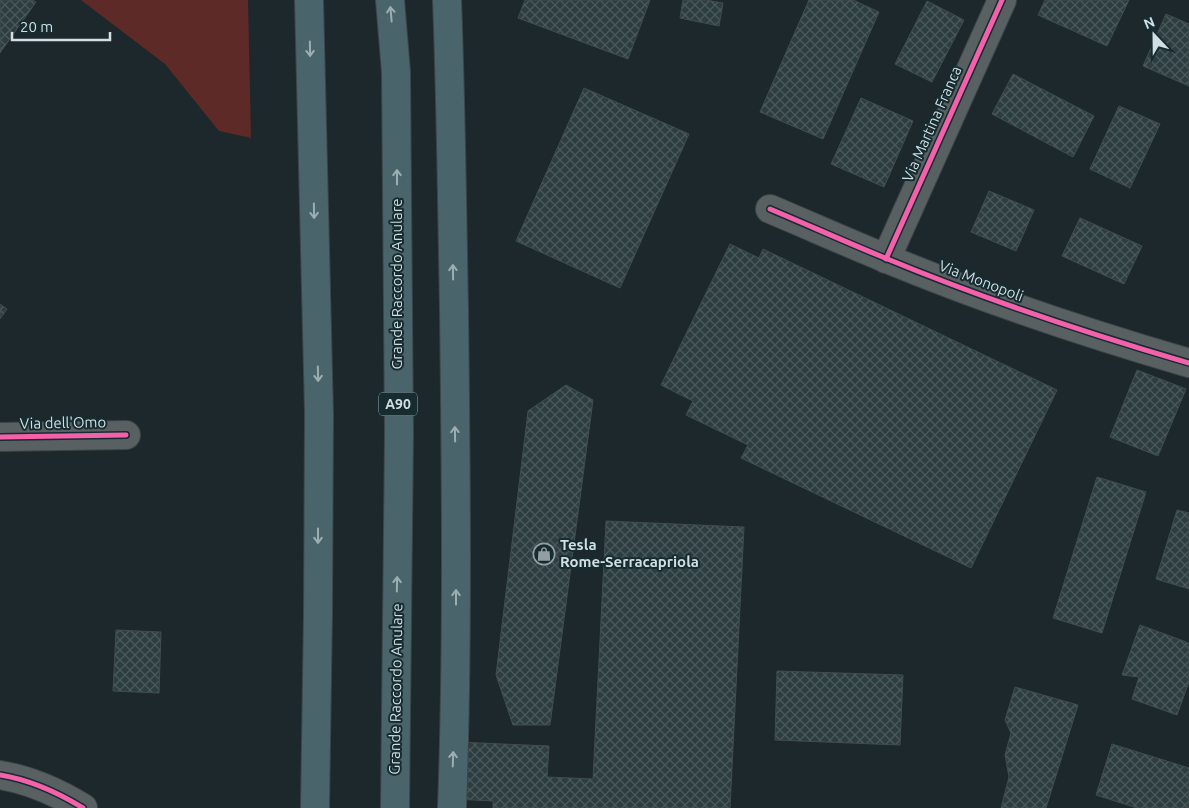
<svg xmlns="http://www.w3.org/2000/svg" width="1189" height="808" viewBox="0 0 1189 808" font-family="Ubuntu,sans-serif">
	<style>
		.grass { fill: #5d2a28 }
		.building { fill: url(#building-cross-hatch); stroke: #424c4f }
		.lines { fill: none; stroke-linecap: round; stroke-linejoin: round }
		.minor-casing { stroke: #3c4548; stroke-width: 30 }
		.motorway-casing { stroke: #3c4548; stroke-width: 30 }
		.minor { stroke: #586062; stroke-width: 28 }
		.motorway { stroke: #49646a; stroke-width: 28 }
		.cycleway-casing { stroke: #162c31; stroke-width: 8 }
		.cycleway { stroke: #f560ab; stroke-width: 5 }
		.oneway { stroke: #9baeb2 }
		.labels { text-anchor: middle; stroke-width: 4; stroke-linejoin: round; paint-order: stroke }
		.shield { fill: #162c31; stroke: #9aa9ad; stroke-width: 1 }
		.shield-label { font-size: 14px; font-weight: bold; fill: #d2dfe2 }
		.street-label { font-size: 15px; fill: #d2dfe2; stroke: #162c31 }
		.poi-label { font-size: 15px; font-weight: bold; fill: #d2dfe2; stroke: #162c31; text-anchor: start }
	</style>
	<defs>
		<pattern id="building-cross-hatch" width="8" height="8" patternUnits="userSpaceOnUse" patternTransform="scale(1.25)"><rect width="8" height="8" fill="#2d3e41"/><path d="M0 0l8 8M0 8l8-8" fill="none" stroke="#4b595c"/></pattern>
	</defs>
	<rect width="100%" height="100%" fill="#1c282b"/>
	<polygon class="grass" points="81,0 248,0 251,138 219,131 165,64"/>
	<g class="building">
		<polygon points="0,0 32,0 36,2 0,53"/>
		<polygon points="525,0 650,0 628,59 518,18"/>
		<polygon points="683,0 706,0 723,3 719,26 680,18"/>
		<polygon points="809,0 853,0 879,12 823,139 760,112"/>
		<polygon points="1045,0 1129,0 1107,46 1038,15"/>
		<polygon points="927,1 964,20 932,82 895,64"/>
		<polygon points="1166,14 1189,24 1189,86 1143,66"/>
		<polygon points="1013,74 1094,116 1073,157 992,114"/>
		<polygon points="584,88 689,134 620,288 516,241"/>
		<polygon points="861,98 913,121 884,187 831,164"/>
		<polygon points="1119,106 1160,124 1130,188 1090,169"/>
		<polygon points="989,191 1034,210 1016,251 971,232"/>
		<polygon points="1080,218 1142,246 1124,284 1062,256"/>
		<polygon points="730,244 759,258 763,249 1057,390 971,568 741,458 748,445 686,415 693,401 661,385"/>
		<polygon points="0,304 7,309 0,319"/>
		<polygon points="1137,370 1186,389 1158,456 1110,437"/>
		<polygon points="566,385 593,400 550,725 513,725 496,675 528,411"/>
		<polygon points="1097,477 1146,492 1102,633 1053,618"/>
		<polygon points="1177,510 1189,513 1189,589 1156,579"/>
		<polygon points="606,521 744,527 730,808 493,808 493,801 454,799 457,742 549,746 547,777 593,779"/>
		<polygon points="1140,625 1189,643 1189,682 1177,715 1132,699 1139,677 1122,675"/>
		<polygon points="116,630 161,632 159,693 113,691"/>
		<polygon points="777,671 903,675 900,745 775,740"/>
		<polygon points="1015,687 1078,705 1046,808 1001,808 1009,777 1005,755 1011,733 1005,720"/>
		<polygon points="1112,744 1189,768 1189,808 1137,808 1096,795"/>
	</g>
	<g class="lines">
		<g class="minor-casing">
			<g id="minor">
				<path d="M770,209C808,225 846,242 885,258C984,299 1086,333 1189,363"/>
				<polyline points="886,259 1002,0"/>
				<polyline points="0,437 126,435"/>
				<path d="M0,775C31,780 57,792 83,808"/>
			</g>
		</g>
		<g class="motorway-casing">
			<g id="motorway">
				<polyline points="309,0 319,414 318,613 315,808"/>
				<polyline points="390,0 396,72 399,434 395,808"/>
				<path d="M447,0C451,103 452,206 454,309C456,475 458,642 452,808"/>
			</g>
		</g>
		<use href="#minor" class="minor"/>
		<use href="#motorway" class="motorway"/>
		<g class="cycleway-casing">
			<g id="cycleway">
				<path d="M770,209C808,225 846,242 885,258C984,299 1086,333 1189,363"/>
				<polyline points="886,259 1002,0"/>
				<polyline points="0,437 126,435"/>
				<path d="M0,775C31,780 57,792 83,808"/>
			</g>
		</g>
		<use href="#cycleway" class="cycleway"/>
	</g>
	<defs><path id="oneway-shaft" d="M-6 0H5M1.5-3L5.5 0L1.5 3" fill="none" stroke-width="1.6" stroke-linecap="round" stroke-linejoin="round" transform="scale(1.25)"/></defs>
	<g class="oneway">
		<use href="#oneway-shaft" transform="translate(391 14) rotate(-95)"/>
		<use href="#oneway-shaft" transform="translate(310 49) rotate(89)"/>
		<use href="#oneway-shaft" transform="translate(397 177) rotate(-90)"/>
		<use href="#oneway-shaft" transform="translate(314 211) rotate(89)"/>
		<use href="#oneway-shaft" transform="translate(453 272) rotate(-91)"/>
		<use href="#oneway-shaft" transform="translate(318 374) rotate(89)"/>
		<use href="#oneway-shaft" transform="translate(455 434) rotate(-91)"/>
		<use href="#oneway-shaft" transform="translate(318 536) rotate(90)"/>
		<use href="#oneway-shaft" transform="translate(397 584) rotate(-89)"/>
		<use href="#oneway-shaft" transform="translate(456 597) rotate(-90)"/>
		<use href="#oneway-shaft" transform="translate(453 759) rotate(-88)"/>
	</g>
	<defs>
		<g id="shop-ring" transform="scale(1.125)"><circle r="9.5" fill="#162c31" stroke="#929fa2" stroke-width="1.5"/><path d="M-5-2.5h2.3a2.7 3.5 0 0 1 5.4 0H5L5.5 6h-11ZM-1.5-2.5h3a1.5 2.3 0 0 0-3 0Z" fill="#929fa2"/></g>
	</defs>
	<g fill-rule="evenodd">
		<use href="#shop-ring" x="544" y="554"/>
	</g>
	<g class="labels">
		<rect class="shield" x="379" y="392.5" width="38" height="23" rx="4"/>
		<g class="shield-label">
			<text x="398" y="409">A90</text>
		</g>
		<g class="street-label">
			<text transform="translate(932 124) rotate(-66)" y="5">Via Martina Franca</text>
			<text transform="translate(981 281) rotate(21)" y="5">Via Monopoli</text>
			<text transform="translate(397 284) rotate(-90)" y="5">Grande Raccordo Anulare</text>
			<text transform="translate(63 423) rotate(-1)" y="5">Via dell'Omo</text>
			<text transform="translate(396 689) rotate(-89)" y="5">Grande Raccordo Anulare</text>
		</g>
		<g class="poi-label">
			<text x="560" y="550">Tesla<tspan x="560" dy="17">Rome-Serracapriola</tspan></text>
		</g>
	</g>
	<g transform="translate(1154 35) rotate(338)" stroke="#162c31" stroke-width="4" paint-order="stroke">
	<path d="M0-4L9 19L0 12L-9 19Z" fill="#d2dfe2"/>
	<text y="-8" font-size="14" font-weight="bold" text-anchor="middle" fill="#d2dfe2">N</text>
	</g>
	<path d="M12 32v8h98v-8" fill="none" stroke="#d2dfe2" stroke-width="2.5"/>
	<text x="20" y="32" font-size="15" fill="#d2dfe2" stroke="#162c31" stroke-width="4" paint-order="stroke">20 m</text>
</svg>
